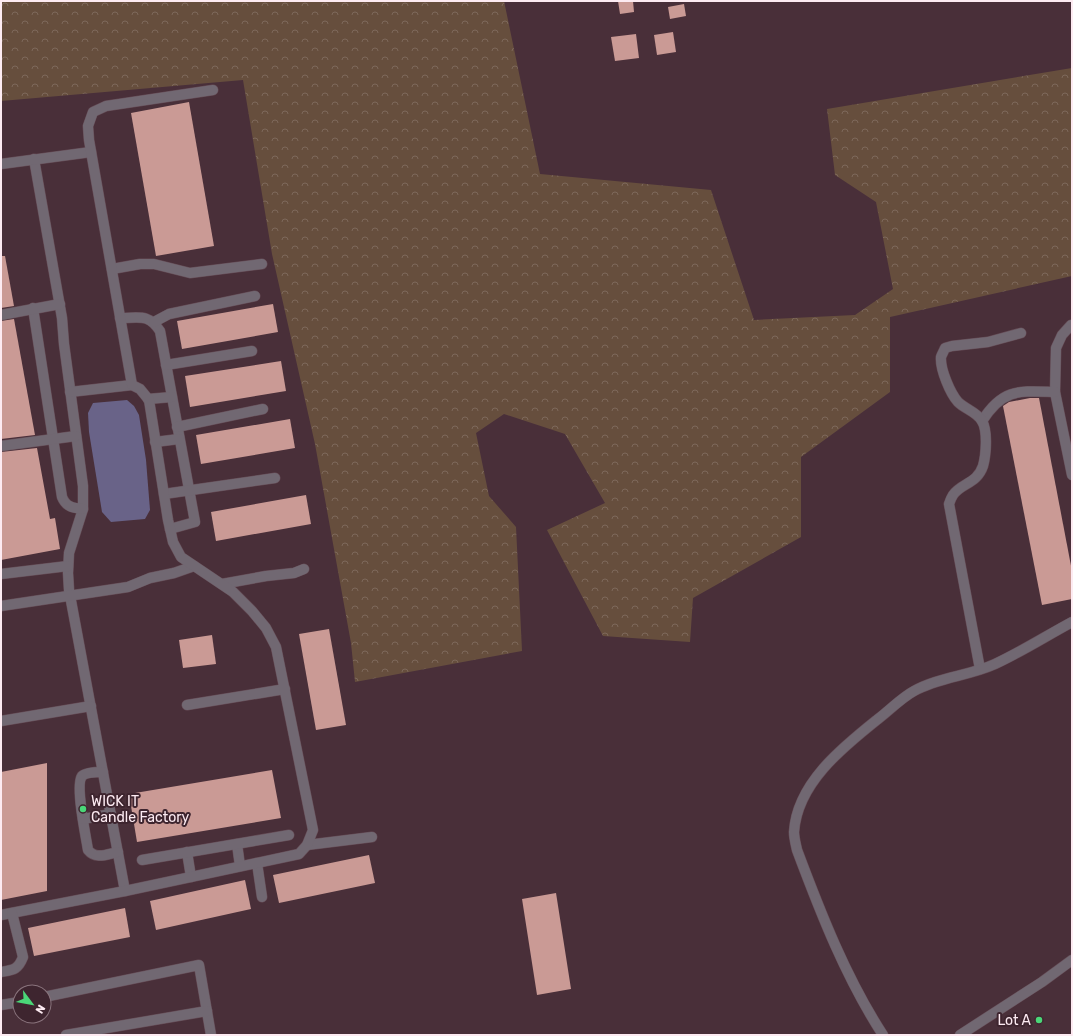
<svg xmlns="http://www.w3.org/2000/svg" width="1073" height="1036" viewBox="0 0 1073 1036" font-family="Rubik,sans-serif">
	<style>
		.forest { fill: url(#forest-crowns) }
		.water { fill: #696388 }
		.building { fill: #ca9a95 }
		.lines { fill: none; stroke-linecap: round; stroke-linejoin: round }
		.minor-casing { stroke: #664d57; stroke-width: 11 }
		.minor { stroke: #716872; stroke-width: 10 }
		.poi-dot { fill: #4ad778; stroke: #3e252f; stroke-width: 1.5 }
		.labels { text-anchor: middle; stroke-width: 4; stroke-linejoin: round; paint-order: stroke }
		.poi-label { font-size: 14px; fill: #fdebf2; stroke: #3e252f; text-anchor: start }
	</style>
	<defs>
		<pattern id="forest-crowns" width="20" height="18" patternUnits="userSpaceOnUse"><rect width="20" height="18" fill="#664e3d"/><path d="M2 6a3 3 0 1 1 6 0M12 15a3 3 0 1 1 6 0" fill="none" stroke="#7d685a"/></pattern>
	</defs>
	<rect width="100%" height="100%" fill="#492f39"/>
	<polygon class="forest" points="1,1 504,1 540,174 711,190 754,320 855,315 893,289 876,202 835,175 827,109 1072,68 1072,276 890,317 890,392 801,457 801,537 693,598 690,642 603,636 547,530 605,503 565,434 504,414 476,433 489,496 516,527 522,651 355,682 351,643 315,444 272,254 243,80 1,101"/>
	<polygon class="water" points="127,400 134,406 139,415 146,460 150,510 145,519 111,522 102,512 89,432 88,413 93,403"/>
	<g class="building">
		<polygon points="618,1 633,1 634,12 620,14"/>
		<polygon points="684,4 686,16 670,19 668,7"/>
		<polygon points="673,32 676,52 657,55 654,35"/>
		<polygon points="636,34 639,58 615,61 611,37"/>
		<polygon points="189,102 214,246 156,256 131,113"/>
		<polygon points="1,256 5,256 14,306 1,308"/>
		<polygon points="273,304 278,332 182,349 177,321"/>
		<polygon points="14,319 35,435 1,439 1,321"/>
		<polygon points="281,361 286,391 190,407 185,376"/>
		<polygon points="1030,398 1039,398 1072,571 1072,599 1042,605 1003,406 1009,402"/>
		<polygon points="290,419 295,448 201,464 196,435"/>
		<polygon points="37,448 50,519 55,518 60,549 1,560 1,452"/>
		<polygon points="306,495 311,524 216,541 211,512"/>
		<polygon points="329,629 346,725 316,730 299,634"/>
		<polygon points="212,635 216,664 183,668 179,640"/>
		<polygon points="47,763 47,891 1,900 1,772"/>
		<polygon points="272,770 281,818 137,842 129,794"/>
		<polygon points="369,855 375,883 279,903 273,875"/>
		<polygon points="245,880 251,909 156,930 150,901"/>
		<polygon points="556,893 571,989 537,995 522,899"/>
		<polygon points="125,908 130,937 34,956 28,928"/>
	</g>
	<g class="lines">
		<g class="minor-casing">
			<g id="minor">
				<polyline points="34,159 62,318 64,344 83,486 83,509 69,553 68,573 69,590 125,891"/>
				<polyline points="1,164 91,152"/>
				<polyline points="112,269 140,264 154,264 190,273 262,264"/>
				<path d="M33,308L62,497C66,507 73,508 83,509"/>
				<polyline points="1,315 60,304"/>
				<path d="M120,318C139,318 148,313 160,331L195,522L170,529"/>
				<polyline points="154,322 169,314 255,296"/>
				<polyline points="1071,325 1062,335 1056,348 1055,392 1072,475"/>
				<polyline points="166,365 252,351"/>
				<polyline points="70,392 132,385"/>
				<polyline points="148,399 172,397"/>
				<path d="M982,421C1003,388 1019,391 1055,392"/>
				<polyline points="177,427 263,409"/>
				<polyline points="155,442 179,439"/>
				<polyline points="1,446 76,436"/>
				<polyline points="164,494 275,478"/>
				<polyline points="1,574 68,566"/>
				<polyline points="222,584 266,576 294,573 304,569"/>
				<polyline points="1,606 128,587 150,578 174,573 194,566"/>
				<path d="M980,669L949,504C950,501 951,498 953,495C961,483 977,484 983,466C986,455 988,431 982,421C977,412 965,409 958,402C950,393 940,369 941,357C942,354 944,351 945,348L952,346L988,342L1021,333"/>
				<polyline points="187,705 285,689"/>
				<polyline points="1,721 91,706"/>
				<path d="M103,772C98,772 86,772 82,776C75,785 86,837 88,850C96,860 107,854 118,852"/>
				<polyline points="83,819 111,814"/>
				<polyline points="237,844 240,866"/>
				<polyline points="307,845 372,837"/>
				<polyline points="187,852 191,877"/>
				<polyline points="142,860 289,835"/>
				<polyline points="257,863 262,897"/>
				<polyline points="1,915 125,891 299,854 307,845 313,830 276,647 266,628 252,611 233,592 181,557 173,542 168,520 149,400 140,389 132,385 89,140 88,126 93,112 106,106 213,90"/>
				<path d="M1,972C13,970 18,970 23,957L12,913"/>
				<polyline points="44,997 199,965 211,1035"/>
				<polyline points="1,1005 20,1002"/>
				<polyline points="66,1035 207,1011"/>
				<path d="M883,1035C846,978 821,914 797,850C796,845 794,838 794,832C797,783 843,747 878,719C890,710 901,698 914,691C939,677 969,676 995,664C1021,652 1046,636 1072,622"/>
				<polyline points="960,1035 1042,982 1072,960"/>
			</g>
		</g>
		<use href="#minor" class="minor"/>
	</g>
	<g class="poi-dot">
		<circle cx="83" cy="809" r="4"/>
		<circle cx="1039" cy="1020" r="4"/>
	</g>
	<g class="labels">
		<g class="poi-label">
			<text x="91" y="806">WICK IT<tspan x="91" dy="16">Candle Factory</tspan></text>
			<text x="1031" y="1025" text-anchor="end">Lot A</text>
		</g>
	</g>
	<rect width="1073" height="1036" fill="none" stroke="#fdebf2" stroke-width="4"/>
	<g transform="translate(32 1004) rotate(122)"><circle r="19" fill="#3e252f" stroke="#8a747d"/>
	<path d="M0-3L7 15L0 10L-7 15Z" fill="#4ad778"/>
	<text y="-6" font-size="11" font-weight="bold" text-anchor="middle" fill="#fdebf2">N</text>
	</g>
</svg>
